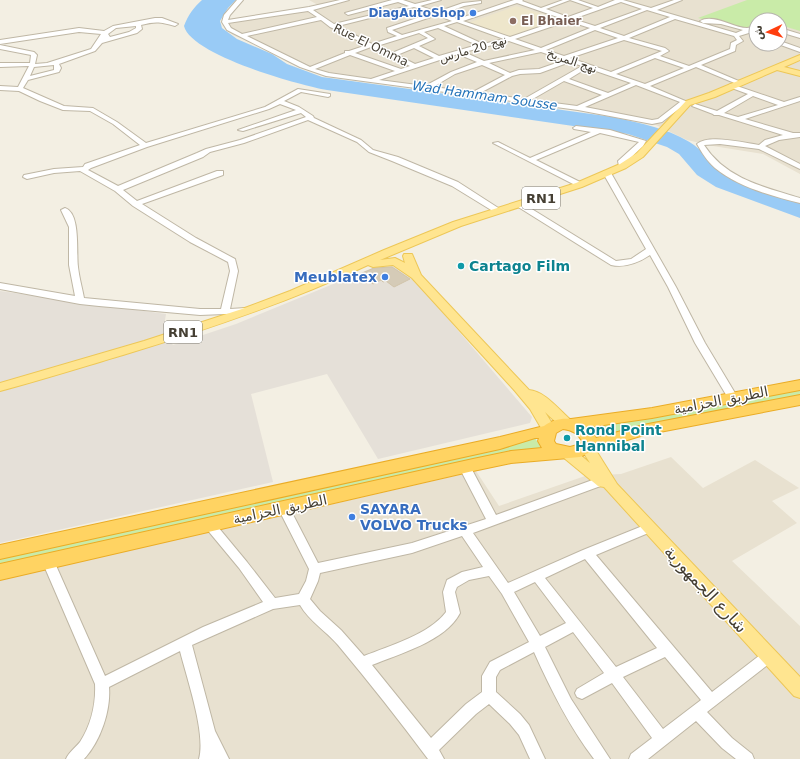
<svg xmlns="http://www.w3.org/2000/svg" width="800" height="759" viewBox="0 0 800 759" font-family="'DejaVu Sans',Cairo,sans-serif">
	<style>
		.residential { fill: #e8e1d0; fill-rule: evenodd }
		.industrial { fill: #e5e0d8 }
		.education { fill: #eee6cb }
		.green { fill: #c9eba8 }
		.water { fill: #99cbf6 }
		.building { fill: #d5cbb7; stroke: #d1c4aa }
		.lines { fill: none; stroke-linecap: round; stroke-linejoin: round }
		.minor-casing { stroke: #bfb7a5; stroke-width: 2 }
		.major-casing { stroke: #edc757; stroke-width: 2 }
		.highway-casing { stroke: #eaac26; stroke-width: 2 }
		.minor { fill: #fff; fill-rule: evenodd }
		.major { fill: #ffe590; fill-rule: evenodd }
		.highway { fill: #ffd362; fill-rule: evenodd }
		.shop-dot { fill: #3f7fe0; stroke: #fff; stroke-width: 1.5 }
		.education-dot { fill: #8d6e63; stroke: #fff; stroke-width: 1.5 }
		.culture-dot { fill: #0f9aa8; stroke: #fff; stroke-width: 1.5 }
		.labels { text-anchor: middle; stroke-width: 3; stroke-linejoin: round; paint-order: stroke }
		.far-shop-label { font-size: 12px; font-weight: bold; fill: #366cbe; stroke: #fff; text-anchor: end }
		.far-education-label { font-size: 12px; font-weight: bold; fill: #785e54; stroke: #fff; text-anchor: start }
		.far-street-label { font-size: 12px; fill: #453f33; stroke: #fff }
		.far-water-label { font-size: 13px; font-style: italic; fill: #2473b9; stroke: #fff }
		.shield { fill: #fff; stroke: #7d7970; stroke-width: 1 }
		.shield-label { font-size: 13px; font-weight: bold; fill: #453f33 }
		.culture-label { font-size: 14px; font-weight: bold; fill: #0d838f; stroke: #fff; text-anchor: start }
		.shop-label { font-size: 14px; font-weight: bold; fill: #366cbe; stroke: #fff; text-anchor: end }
		.street-label { font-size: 14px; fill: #453f33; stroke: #fff }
		.near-street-label { font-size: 17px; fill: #453f33; stroke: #fff }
	</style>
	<rect width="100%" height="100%" fill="#f3efe3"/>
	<g class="residential">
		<path d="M309,0H800V174L763,154L713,146L687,140L656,125L580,110L474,94L364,82L327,76L294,65L274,53L233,35L225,29L223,20L290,11L318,5ZM756,20H780V44H756Z"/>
		<polygon points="671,457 703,488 755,460 799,488 772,501 797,523 732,561 800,626 800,759 0,759 0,577 242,525 476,471 499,506 585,476 621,474"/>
	</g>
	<polygon class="industrial" points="382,264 393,266 414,279 532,417 530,423 378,459 327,374 251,394 273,482 0,543 0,291 166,314 163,332 173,345 236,324"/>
	<polygon class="education" points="516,6 558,19 510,38 468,23"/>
	<g class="green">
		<polygon points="747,0 800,0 800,31 780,25 780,20 756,20 756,26 748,29 698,18"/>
		<polygon points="800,388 800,397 599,439 596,432 588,424"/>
		<polygon points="534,436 543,451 0,567 0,555"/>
	</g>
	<path class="water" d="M202,0H236L228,8L220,21L222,28L237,39L272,54L287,64L322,77L613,117C640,123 671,129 694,145C707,154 714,169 728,177C749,190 776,195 800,203V218L716,187L697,175L679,154L667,147L628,134L327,90C298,85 191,55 184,26C188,15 194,7 202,0Z"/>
	<polygon class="building" points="392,267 410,279 394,287 386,281 383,282 381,280 373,284 360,274 374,268"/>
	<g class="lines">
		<g class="minor-casing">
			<g id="minor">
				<path d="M237,0H243L230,15L228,20L309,7L340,0H349L313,10L334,24L409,6L398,2L348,15L345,13L392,0H403L415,4L432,0H441L420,6L437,12L463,3L481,1V3L464,6L442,14L458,19L514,0H523L522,1L541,8L563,0H578L598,7L615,0H623L651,8L674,0H682L657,10L736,33L743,30L721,24L703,23L700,21C713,13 734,28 747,28C750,28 753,26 756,25V29L752,32L739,36L743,41L736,45L735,51L701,65L741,82V84H737L696,67L650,86L690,103L685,104L662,122L652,124L578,110L326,76L300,67L227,30L222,22L224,15ZM570,0L593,8L568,17L546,9ZM621,2L642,9L595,26L573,19ZM517,3L563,19L510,37L463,21ZM414,7L432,13L387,28L388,32L397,36L372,44L338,26ZM647,10L670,17L624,36L600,28ZM308,11L317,17L242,34L231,28L228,23ZM437,15L452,21L402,35L392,30ZM675,19L734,36L737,40L731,43L730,49L689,66L660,56L669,51L665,48L629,38ZM321,20L330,27L367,45L349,51H345V53L310,67L247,36ZM568,21L590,28L541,48L515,39ZM457,22L504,39L483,44L444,26ZM438,28L477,45L439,56L419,46L435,39L424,32ZM595,30L618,38L564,56L546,50ZM419,33L428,38L392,53L377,46ZM624,40L662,51L611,72L570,58ZM509,41L535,50L484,61L464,52ZM371,47L410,66L401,69L355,53ZM414,48L434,58L415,64L397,55ZM541,52L565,60L539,69L519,70L510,73L489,63ZM458,54L477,62L451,72L425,86L379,80ZM350,55L395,71L371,79L329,73L315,69ZM655,58L684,68L645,84L616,74ZM570,62L582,66L524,99L480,93L512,76L520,74L540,73ZM482,65L505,75L473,92L433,87L455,74ZM587,68L631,83L608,93L569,79ZM564,81L602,95L577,106L531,100ZM636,85L680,102L658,119L652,120L585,107Z"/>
				<path d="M155,18H162L178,24L175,26C161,22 156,21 141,25L142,29L137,33L102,43L95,51L59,64L61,68L59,72L28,80L23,88L64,106L93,108L117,122L146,143L265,107L298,89L330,94V96L328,97L301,92L284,101L299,107L313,116L314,118L361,140L373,150L398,157L458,182L503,211L499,213H496L452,186L392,161L369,152L357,142L308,120L244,143L210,152L203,157L123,190L137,201L217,171H223V175L142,204L196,238L235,259L238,271L230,309L246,308L251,311L249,313L200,315L99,306L80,304L0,289V283L75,296L69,265V227L61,210L65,208C81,213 76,253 78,267C79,277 82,287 84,298L200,309H221L230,271L228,262L190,242L133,206L115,191L80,171L54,173L27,179L23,177L24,175L54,169L83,167L85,164L140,145L113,124L90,111L63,110L40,101L19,91L0,90V86L18,87L29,66L0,67V63H30L31,55L0,49V45L34,52L37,55L35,64L47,63L91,49L101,34L79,32L0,44V40L79,28L104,31L113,26ZM136,26V28L129,32L110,37L108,34L116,28ZM54,65V70L30,76L34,67ZM280,104L296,110L238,130L243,131L301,113L306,117L240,140L206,149L197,153L118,186L88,170L91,168L147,147L269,109Z"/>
				<polygon points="780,28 800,34 800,38 780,32"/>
				<polygon points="780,41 800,48 800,52 778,44 780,44"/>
				<path d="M731,84L784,102L800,97V101L745,119L793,133H800V137L779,140L765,146L800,164V169L759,149L720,144L704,145C726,179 764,187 800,198V203C772,196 738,187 715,168C707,161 702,153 697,144C709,134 744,143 759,145L765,140L783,135L719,115H714L713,114L692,106L695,104L717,111L748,94L729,87V85ZM753,96L778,105L738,117L724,113Z"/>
				<polygon points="576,126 610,130 646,141 643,146 626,162 627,166 623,168 619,166 618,161 639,142 600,133 536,160 582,183 583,185 579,187 493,143 498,142 530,158 591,132 574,129 573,128"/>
				<path d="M604,171H607L611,173L676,287L705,343L738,398L737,400L733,401L728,398L695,343L668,287L650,255C638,263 625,268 611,265L515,205L516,203H522L616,261L631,259L646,249L603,173Z"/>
				<path d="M465,463L469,464L496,515L598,478L602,477L606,478L608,481L606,484L473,533L508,583L583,550L645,525L649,523L653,525L655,528L653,531L596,555L712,692L764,652L769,650L774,652L776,656L774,660L707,712L732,738L752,754L754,759H736L722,748L696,721L648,759H629L631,754L652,738L612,683L582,699L577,697L575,693L577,689L604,673L573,632L545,647L571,699L610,759H594C569,726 551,690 534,652L500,670L496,677V692L520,714L529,725L545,759H530L519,735L510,724L489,704L476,714L439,750L444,759H428C399,720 369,682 338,645C326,631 309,621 300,605L273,609L192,645L215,731L229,759H199C206,733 187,679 180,651L109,687C111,711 100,742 84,759H66C69,752 75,748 80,742C91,725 96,704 95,684L42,561L44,558L48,556L52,558L54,561L105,676L203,627L263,602L239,568L205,527L203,524L205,521L209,519L213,521L247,562L275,598L299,594L306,581L309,569L278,508L280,505L284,504L288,505L318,563L412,543L486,519L459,467L461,464ZM462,536L483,567L462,572L447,580L443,592L446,612C430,634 389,646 364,656L341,630L320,611L310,599L318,581L320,573L412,553ZM585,559L657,648L616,667L545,578ZM489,576L502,594L529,642L490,662L482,676V692L466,704L431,738L372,665C399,654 446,641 460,613L455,592L457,587L469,580ZM535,582L566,623L540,636L514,592ZM665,657L701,700L663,729L623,677Z"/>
			</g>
		</g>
		<g class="major-casing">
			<g id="major">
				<path d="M800,55V60L784,67L800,71V76L777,70L715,97L690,105L643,157L626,168L582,187L461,226L380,260L395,258L405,263L403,256L404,254H412L421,275L529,390C545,391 560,411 572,421L574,424L572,427C561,430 553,419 545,412L556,430L554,433L549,435L544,433L530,409L515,391L412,278L393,265L373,267L368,265C289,302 206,330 123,355C82,367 41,380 0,391V383L144,341L242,309L290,291L384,250L453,222L576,183L620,164L637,153L686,101L709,93Z"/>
				<path d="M587,442L592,444L617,484L800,677V698L794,696L604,487L598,486L564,458L562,454L564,450C575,447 582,457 590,463L580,447L582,444Z"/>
			</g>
		</g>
		<g class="highway-casing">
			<path id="highway" d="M800,380V390L652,418L590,427L596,438L643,425L800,395V405L644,435L594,450L580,457L511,463L473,471L0,580V564L473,459L511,451L542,448L538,441L539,438H535L500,449L0,559V545L500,437L544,426C552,420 561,418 571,419L652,408ZM563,429C572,430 578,433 582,441L581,444L570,447L556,444L554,441L556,433Z"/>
		</g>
		<use href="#minor" class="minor"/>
		<use href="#major" class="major"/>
		<use href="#highway" class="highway"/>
	</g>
	<g class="shop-dot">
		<circle cx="473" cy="13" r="4"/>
		<circle cx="385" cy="277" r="4"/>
		<circle cx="352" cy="517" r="4"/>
	</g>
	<circle class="education-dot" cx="513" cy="21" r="4"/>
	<g class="culture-dot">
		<circle cx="461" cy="266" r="4"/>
		<circle cx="567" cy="438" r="4"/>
	</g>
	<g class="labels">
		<g class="far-shop-label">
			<text x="465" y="17">DiagAutoShop</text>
		</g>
		<g class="far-education-label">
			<text x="521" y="25">El Bhaier</text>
		</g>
		<g class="far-street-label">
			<text transform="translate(371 45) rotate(26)" y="4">Rue El Omma</text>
			<text transform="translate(473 49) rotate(-16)" y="4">نهج 20 مارس</text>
			<text transform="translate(572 61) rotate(19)" y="4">نهج المريخ</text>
		</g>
		<g class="far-water-label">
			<text transform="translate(485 95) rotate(8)" y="5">Wad Hammam Sousse</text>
		</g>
		<g class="shield">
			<rect x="522" y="187" width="38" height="22" rx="3"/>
			<rect x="164" y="321" width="38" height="22" rx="3"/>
		</g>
		<g class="shield-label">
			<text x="541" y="203">RN1</text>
			<text x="183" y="337">RN1</text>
		</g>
		<g class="culture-label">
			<text x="469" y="271">Cartago Film</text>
			<text x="575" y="435">Rond Point<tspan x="575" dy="16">Hannibal</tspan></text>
		</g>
		<g class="shop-label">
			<text x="377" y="282">Meublatex</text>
			<text x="360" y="514" text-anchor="start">SAYARA<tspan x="360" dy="16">VOLVO Trucks</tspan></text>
		</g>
		<g class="street-label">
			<text transform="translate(721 400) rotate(-11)" y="5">الطريق الحزامية</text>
			<text transform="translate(280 509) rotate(-12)" y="5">الطريق الحزامية</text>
		</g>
		<g class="near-street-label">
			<text transform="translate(706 589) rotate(47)" y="6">شارع الجمهورية</text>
		</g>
	</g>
	<g transform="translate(768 32) rotate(266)"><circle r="19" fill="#ffffff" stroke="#b5b2ad"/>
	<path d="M0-3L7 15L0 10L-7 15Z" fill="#ff3e0e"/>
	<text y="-6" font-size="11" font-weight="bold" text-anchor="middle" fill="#453f33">ش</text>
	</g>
</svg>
